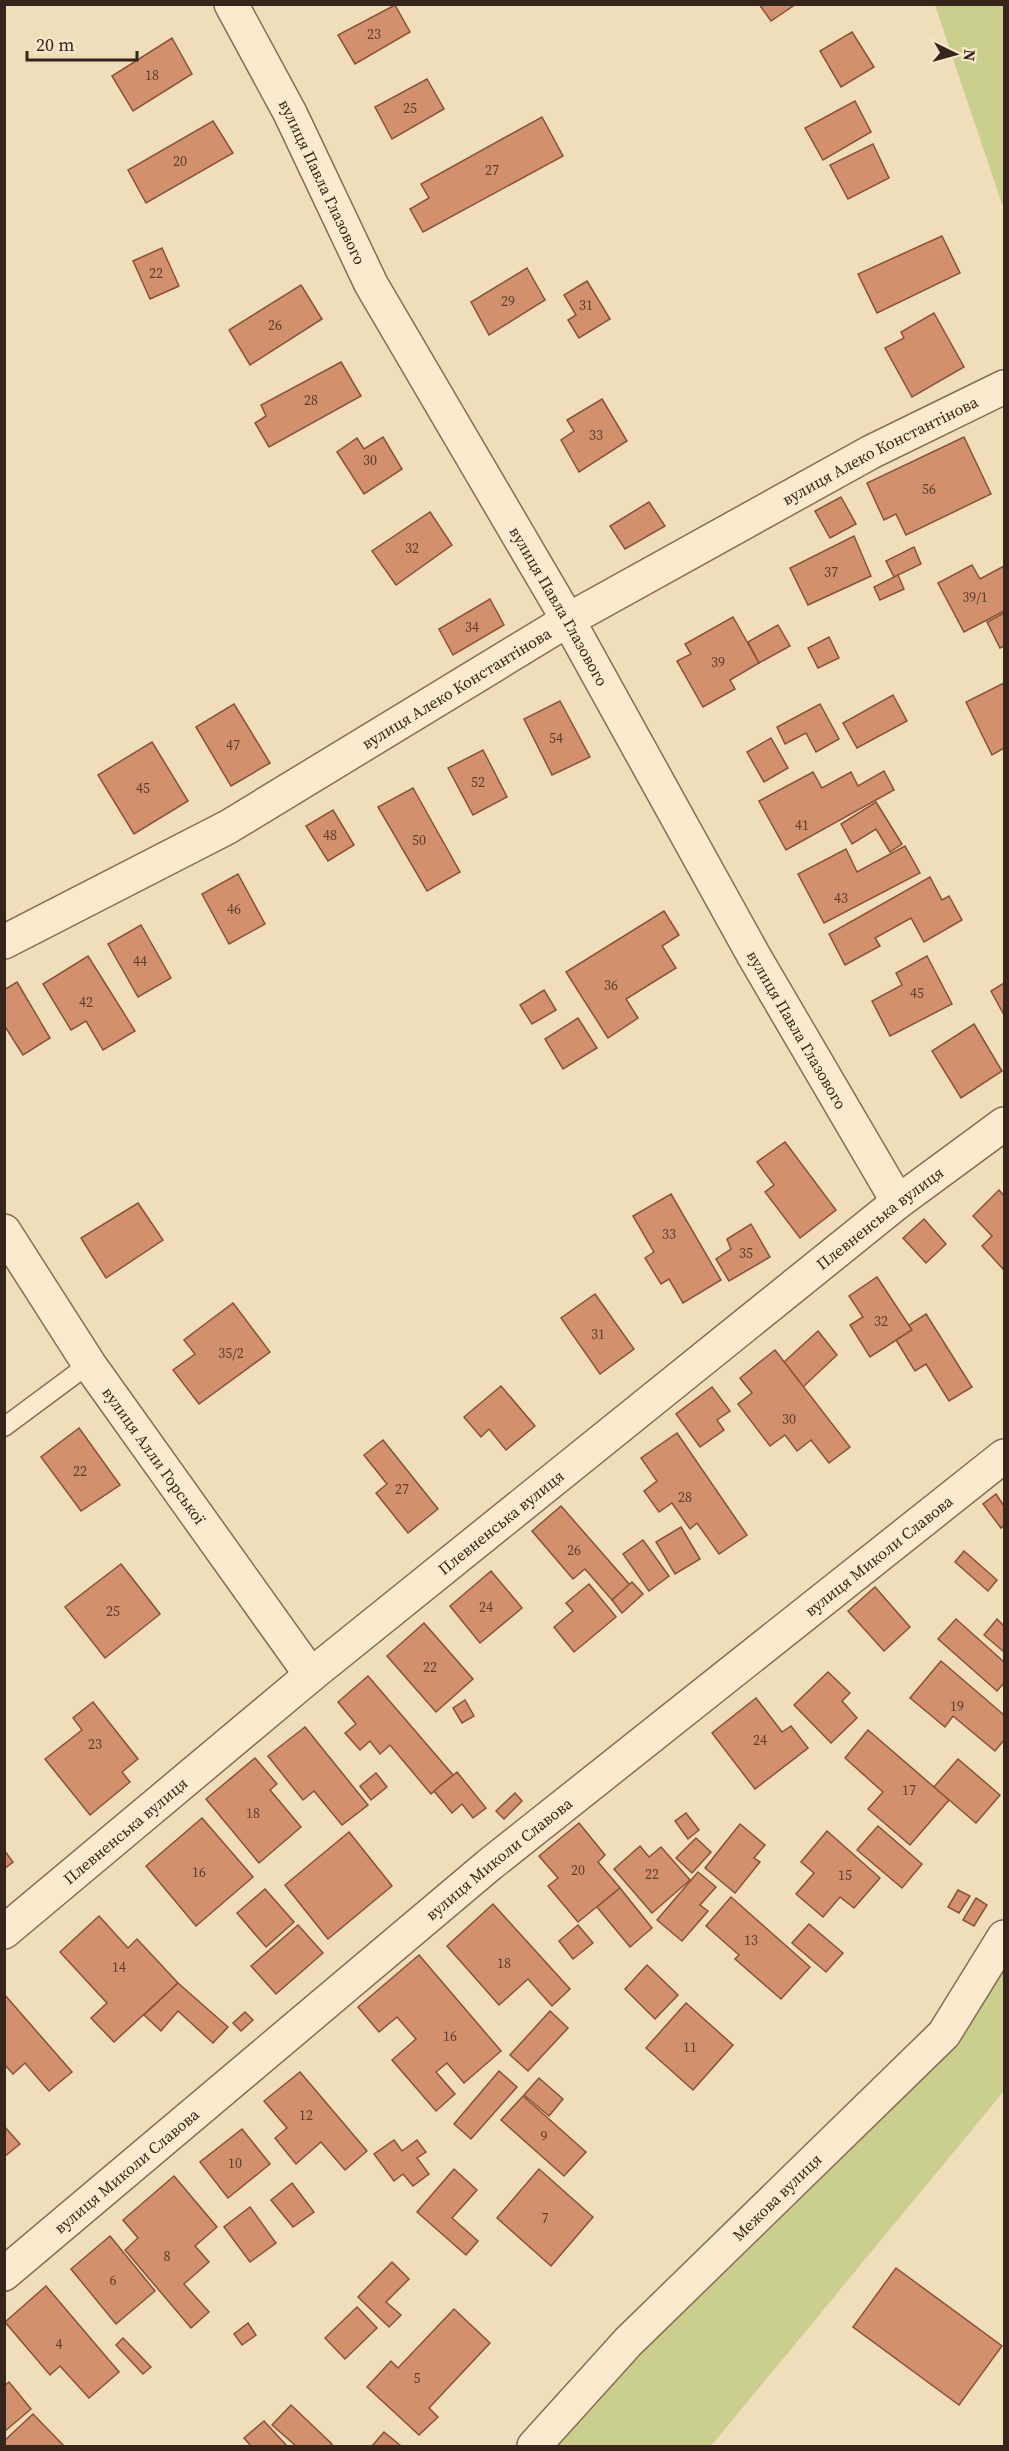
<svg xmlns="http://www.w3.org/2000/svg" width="1009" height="2451" viewBox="0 0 1009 2451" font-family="'Source Serif 4',serif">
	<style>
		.green { fill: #cbcf8e }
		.building { fill: #d2906d; stroke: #895238; stroke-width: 1.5 }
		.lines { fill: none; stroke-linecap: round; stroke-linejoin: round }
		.lane-casing { stroke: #886c53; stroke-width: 21 }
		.street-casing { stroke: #886c53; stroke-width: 36 }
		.lane { stroke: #fbeacd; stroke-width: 18 }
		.street { stroke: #fbeacd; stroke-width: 33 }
		.labels { text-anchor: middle; stroke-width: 5; stroke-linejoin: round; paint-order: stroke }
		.number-label { font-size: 14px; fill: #5d402f }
		.street-label { font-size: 16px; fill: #36251a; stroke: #f7e7ca }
	</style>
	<rect width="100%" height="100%" fill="#f0ddba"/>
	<g class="green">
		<polygon points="935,5 1004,5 1004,210"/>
		<polygon points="1004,1964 1004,2091 711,2446 549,2446"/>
	</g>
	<g class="building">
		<polygon points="759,4 796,4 771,21"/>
		<polygon points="395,5 410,32 355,64 338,35"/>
		<polygon points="852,32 874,67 841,87 820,51"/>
		<polygon points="172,38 192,74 133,111 112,76"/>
		<polygon points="427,79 444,109 392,139 375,107"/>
		<polygon points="855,101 871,132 823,160 805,128"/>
		<polygon points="542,117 563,156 423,232 410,209 429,198 421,184"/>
		<polygon points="213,121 233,153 146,203 128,170"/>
		<polygon points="873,144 889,178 848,199 830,165"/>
		<polygon points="942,236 960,273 877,313 858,274"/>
		<polygon points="162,248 179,286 150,299 133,261"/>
		<polygon points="527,268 545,300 489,335 471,302"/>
		<polygon points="587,281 610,319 579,338 568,320 576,315 564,295"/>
		<polygon points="301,285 322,319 250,365 229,330"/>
		<polygon points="934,313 964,367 912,397 885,348 904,338 901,332"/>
		<polygon points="341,362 361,396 269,447 255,423 266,416 261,405"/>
		<polygon points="602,399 627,441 579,472 561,440 574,431 567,420"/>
		<polygon points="383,437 402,469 364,494 337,452 357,438 364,449"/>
		<polygon points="964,437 991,494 906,535 896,514 884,520 867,483"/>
		<polygon points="841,497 856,524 830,538 815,511"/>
		<polygon points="649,502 665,526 625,549 610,526"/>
		<polygon points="430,512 452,545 396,585 372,551"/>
		<polygon points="854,536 871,576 808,605 790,568"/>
		<polygon points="914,547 921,564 894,577 886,561"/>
		<polygon points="972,565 980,579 1004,566 1004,611 964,632 938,583"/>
		<polygon points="898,575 904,589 880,600 874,587"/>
		<polygon points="490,599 504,625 453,655 439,629"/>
		<polygon points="1004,613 1004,646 1000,648 987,622"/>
		<polygon points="733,617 759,663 730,680 735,689 703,707 677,661 691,654 685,644"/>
		<polygon points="778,625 790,646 759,663 748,642"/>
		<polygon points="829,637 839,658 818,668 808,648"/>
		<polygon points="1004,683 1004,748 992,755 966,702"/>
		<polygon points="893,695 907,721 857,748 843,723"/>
		<polygon points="560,701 590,757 552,775 524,719"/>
		<polygon points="234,704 270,763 231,786 196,727"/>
		<polygon points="820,704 839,739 816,752 806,733 785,744 777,727"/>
		<polygon points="771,738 788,768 764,782 747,752"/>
		<polygon points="152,742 188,801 134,834 98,775"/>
		<polygon points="483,750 507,797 473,815 448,768"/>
		<polygon points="884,771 894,790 786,850 759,801 813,772 822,788 851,772 858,786"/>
		<polygon points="413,788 460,872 427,891 378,807"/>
		<polygon points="876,802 902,844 890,852 876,829 852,844 841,824"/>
		<polygon points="333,810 354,845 328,861 306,826"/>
		<polygon points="905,846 920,873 824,923 798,874 846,849 857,872"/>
		<polygon points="238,874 265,924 229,944 202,894"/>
		<polygon points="930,877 942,900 949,896 962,920 924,942 911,918 875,938 880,946 845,965 829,934"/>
		<polygon points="664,911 679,935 662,946 676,968 626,999 638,1018 608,1038 566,972"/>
		<polygon points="141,925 171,978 138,997 108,944"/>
		<polygon points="88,956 135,1031 103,1050 86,1021 71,1030 43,984"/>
		<polygon points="927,956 952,1004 890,1036 872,1001 902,985 896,973"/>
		<polygon points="17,982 50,1038 23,1055 4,1025 4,990"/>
		<polygon points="1004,983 1004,1015 991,991"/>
		<polygon points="544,990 556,1010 532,1024 520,1005"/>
		<polygon points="578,1018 597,1048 563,1069 545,1039"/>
		<polygon points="974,1024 1002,1071 961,1098 932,1051"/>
		<polygon points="785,1142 836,1210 800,1238 765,1192 774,1185 757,1162"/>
		<polygon points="999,1190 1004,1196 1004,1270 982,1246 992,1236 973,1216"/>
		<polygon points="671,1194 721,1280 683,1303 669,1279 661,1284 645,1258 654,1252 633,1216"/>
		<polygon points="138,1203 163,1240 106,1278 81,1238"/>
		<polygon points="924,1219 946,1244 926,1263 903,1238"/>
		<polygon points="751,1224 770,1257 729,1281 716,1259 731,1249 727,1239"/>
		<polygon points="877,1277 912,1330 870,1357 850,1325 863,1317 849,1296"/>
		<polygon points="595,1294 634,1349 600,1374 561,1318"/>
		<polygon points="233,1303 270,1352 199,1404 173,1370 195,1354 184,1340"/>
		<polygon points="926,1314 972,1387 949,1401 926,1364 915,1371 896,1340 912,1330 909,1325"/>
		<polygon points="818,1331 837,1355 803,1387 784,1362"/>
		<polygon points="775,1350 850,1447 829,1463 811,1440 797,1451 785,1435 770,1446 738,1404 752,1393 740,1378"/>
		<polygon points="501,1386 535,1426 506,1450 489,1429 481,1437 464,1417"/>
		<polygon points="712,1387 730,1411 717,1420 724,1430 700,1447 676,1414"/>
		<polygon points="79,1428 120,1485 81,1511 41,1457"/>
		<polygon points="677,1433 747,1535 719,1554 697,1523 690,1529 672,1503 659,1512 644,1491 657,1481 641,1458"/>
		<polygon points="383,1440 438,1509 408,1533 376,1493 387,1484 364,1455"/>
		<polygon points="996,1494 1004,1506 1004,1525 1001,1528 983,1504"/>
		<polygon points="561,1506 630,1585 612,1600 585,1569 573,1579 532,1531"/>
		<polygon points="681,1527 700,1559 675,1574 656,1542"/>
		<polygon points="643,1540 669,1576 649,1591 623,1554"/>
		<polygon points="964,1551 997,1580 988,1591 955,1562"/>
		<polygon points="121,1564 160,1614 105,1658 65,1607"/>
		<polygon points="491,1571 522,1608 480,1643 450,1606"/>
		<polygon points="632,1582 643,1594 622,1613 612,1600"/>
		<polygon points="589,1584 616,1617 574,1652 554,1627 573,1611 566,1603"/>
		<polygon points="875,1587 910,1627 884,1651 848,1611"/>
		<polygon points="956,1619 1004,1662 1004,1683 997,1691 938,1639"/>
		<polygon points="997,1619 1004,1626 1004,1652 984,1635"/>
		<polygon points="424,1623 473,1679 436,1712 387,1656"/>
		<polygon points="941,1661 1004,1715 1004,1740 995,1751 953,1716 945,1727 910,1698"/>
		<polygon points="828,1672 850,1693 842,1701 857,1718 831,1743 794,1705"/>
		<polygon points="368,1676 453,1775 431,1794 390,1745 380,1754 370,1741 360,1750 345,1733 356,1724 338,1702"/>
		<polygon points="756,1698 782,1732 791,1726 808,1748 755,1789 712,1733"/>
		<polygon points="465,1700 474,1716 462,1723 453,1708"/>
		<polygon points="93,1702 138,1759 122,1772 130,1782 90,1815 45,1759 82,1730 73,1718"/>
		<polygon points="305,1727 368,1805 342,1825 314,1791 303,1800 268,1756"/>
		<polygon points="868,1730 949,1800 910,1845 868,1809 883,1792 845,1758"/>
		<polygon points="255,1758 277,1784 270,1790 301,1827 259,1863 206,1799"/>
		<polygon points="958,1759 1000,1795 976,1823 934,1787"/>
		<polygon points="457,1772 486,1808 473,1818 462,1804 452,1813 434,1791"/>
		<polygon points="376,1773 387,1787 371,1800 360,1786"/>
		<polygon points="515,1793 522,1801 504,1819 496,1811"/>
		<polygon points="686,1813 699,1830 688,1839 675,1821"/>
		<polygon points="202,1818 253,1877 196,1926 146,1866"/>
		<polygon points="579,1823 605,1855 598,1862 620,1888 578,1922 548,1886 558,1878 539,1856"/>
		<polygon points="740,1824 765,1845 754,1858 760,1862 735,1893 705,1868"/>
		<polygon points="878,1826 922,1864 902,1888 857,1850"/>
		<polygon points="827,1831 880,1878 854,1908 840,1897 823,1917 796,1894 814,1873 801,1862"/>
		<polygon points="349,1832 392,1886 328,1939 285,1885"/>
		<polygon points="696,1838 711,1852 692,1873 676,1858"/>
		<polygon points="640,1846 649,1857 661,1847 690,1880 652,1913 614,1869"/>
		<polygon points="4,1850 13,1862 4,1869"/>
		<polygon points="698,1872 716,1887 700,1905 708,1911 682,1941 657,1920"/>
		<polygon points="620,1888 652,1928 630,1947 597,1907"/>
		<polygon points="265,1889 294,1922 266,1947 237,1913"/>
		<polygon points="958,1890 970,1896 959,1913 948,1907"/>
		<polygon points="731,1897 810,1967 781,1999 735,1959 739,1955 706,1926"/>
		<polygon points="976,1898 987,1905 974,1926 963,1920"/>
		<polygon points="493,1904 570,1989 552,2006 528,1979 499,2005 447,1946"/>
		<polygon points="99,1916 128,1948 137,1939 178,1983 114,2042 91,2018 107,2003 60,1952"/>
		<polygon points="809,1924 843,1953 826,1972 792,1943"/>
		<polygon points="298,1925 323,1953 276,1994 251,1966"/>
		<polygon points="578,1925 593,1943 573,1959 559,1941"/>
		<polygon points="419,1955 501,2051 464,2083 447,2063 436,2072 455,2094 436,2111 392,2060 416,2039 397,2017 379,2032 358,2007"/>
		<polygon points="647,1965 678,1995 655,2019 625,1989"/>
		<polygon points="178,1983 228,2027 213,2043 178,2011 161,2031 144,2015"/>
		<polygon points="4,1994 72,2072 49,2091 25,2063 13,2074 4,2064"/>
		<polygon points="686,2003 733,2045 693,2090 646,2048"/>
		<polygon points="550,2011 568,2028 528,2071 510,2055"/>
		<polygon points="245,2012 253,2020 241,2031 233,2023"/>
		<polygon points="499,2071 517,2087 471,2139 454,2124"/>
		<polygon points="300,2072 367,2151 345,2170 321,2142 296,2164 275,2138 287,2128 264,2101"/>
		<polygon points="539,2078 563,2099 549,2116 524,2095"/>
		<polygon points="523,2096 586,2152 564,2176 501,2120"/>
		<polygon points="4,2126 20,2144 4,2157"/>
		<polygon points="242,2129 270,2164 228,2198 200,2162"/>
		<polygon points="394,2140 402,2151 417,2140 426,2152 417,2158 429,2174 413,2186 403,2174 394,2181 374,2154"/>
		<polygon points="454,2169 477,2190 452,2218 478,2241 466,2255 417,2212"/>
		<polygon points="539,2169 593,2217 551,2266 497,2218"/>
		<polygon points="174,2176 217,2227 195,2246 209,2262 184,2284 209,2312 191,2328 125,2250 138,2238 123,2220"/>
		<polygon points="292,2183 314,2212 293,2227 271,2200"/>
		<polygon points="250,2207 276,2243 250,2262 224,2227"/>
		<polygon points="110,2236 155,2291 116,2324 71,2269"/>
		<polygon points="392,2262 409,2279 386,2302 401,2315 389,2327 358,2297"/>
		<polygon points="896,2268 1002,2346 959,2405 853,2327"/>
		<polygon points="46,2286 119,2372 89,2398 60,2366 50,2375 5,2322"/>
		<polygon points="357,2307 377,2328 345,2359 325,2338"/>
		<polygon points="454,2309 490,2343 429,2408 438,2417 419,2435 367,2387 391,2361 398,2368"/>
		<polygon points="248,2323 256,2335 242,2345 234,2334"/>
		<polygon points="123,2338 151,2367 143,2374 116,2345"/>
		<polygon points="9,2382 31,2409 4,2432 4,2386"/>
		<polygon points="291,2405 332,2444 330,2446 296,2446 272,2425"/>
		<polygon points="33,2414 64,2446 4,2446 4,2441"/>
		<polygon points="264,2421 287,2446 251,2446 244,2438"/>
		<polygon points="384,2432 401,2446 372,2446"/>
	</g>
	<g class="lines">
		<g class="lane-casing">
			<polyline id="lane" points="4,1427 89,1364"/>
		</g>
		<g class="street-casing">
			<g id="street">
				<path id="s1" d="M231,4L290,113L371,284L568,620L754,956L898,1202"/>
				<path id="s2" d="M4,942L228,827L568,620L871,452L1004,387"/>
				<path id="s3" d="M4,1231L89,1364L311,1675"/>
				<path id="s4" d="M4,1932L311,1675L898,1202L1004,1124"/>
				<path id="s5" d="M4,2274L489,1865L1004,1456"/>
				<path id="s6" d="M534,2446L628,2342L944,2034L1004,1937"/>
			</g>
		</g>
		<use href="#lane" class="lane"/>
		<use href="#street" class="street"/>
	</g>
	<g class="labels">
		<g class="number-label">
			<text x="374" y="39">23</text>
			<text x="152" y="80">18</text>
			<text x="410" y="113">25</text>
			<text x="180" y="166">20</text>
			<text x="492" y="175">27</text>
			<text x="156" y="278">22</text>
			<text x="508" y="306">29</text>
			<text x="586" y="310">31</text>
			<text x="275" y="330">26</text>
			<text x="311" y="405">28</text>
			<text x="596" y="440">33</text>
			<text x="370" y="465">30</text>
			<text x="929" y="494">56</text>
			<text x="412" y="553">32</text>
			<text x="831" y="577">37</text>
			<text x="975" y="602">39/1</text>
			<text x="472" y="632">34</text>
			<text x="718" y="667">39</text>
			<text x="556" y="743">54</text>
			<text x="233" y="750">47</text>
			<text x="478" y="787">52</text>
			<text x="143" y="793">45</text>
			<text x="802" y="830">41</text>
			<text x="330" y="840">48</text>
			<text x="419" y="845">50</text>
			<text x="841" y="903">43</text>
			<text x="234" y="914">46</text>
			<text x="140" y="966">44</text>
			<text x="611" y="990">36</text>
			<text x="917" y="998">45</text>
			<text x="86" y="1007">42</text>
			<text x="669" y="1239">33</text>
			<text x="746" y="1258">35</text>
			<text x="881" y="1326">32</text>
			<text x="598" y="1339">31</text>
			<text x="231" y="1358">35/2</text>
			<text x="789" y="1424">30</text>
			<text x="80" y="1476">22</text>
			<text x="402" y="1494">27</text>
			<text x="685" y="1502">28</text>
			<text x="574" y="1555">26</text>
			<text x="486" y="1612">24</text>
			<text x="113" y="1616">25</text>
			<text x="430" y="1672">22</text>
			<text x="957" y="1711">19</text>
			<text x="760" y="1745">24</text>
			<text x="95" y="1749">23</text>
			<text x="909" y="1795">17</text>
			<text x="253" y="1818">18</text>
			<text x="578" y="1875">20</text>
			<text x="199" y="1877">16</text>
			<text x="652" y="1879">22</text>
			<text x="845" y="1880">15</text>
			<text x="751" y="1945">13</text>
			<text x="504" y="1968">18</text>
			<text x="119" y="1972">14</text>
			<text x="450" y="2041">16</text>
			<text x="690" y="2052">11</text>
			<text x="306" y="2120">12</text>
			<text x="544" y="2141">9</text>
			<text x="235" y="2168">10</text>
			<text x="545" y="2223">7</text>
			<text x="167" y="2261">8</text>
			<text x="113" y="2285">6</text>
			<text x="59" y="2349">4</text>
			<text x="417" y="2383">5</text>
		</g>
		<g class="street-label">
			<text dy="6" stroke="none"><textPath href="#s1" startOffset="200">вулиця Павла Глазового</textPath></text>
			<text dy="6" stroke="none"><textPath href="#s2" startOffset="1005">вулиця Алеко Константінова</textPath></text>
			<text dy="6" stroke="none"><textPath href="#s1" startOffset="686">вулиця Павла Глазового</textPath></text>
			<text dy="6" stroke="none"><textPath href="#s2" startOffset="519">вулиця Алеко Константінова</textPath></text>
			<text dy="6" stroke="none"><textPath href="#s1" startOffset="1172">вулиця Павла Глазового</textPath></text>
			<text dy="6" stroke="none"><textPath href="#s4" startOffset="1130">Плевненська вулиця</textPath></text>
			<text dy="6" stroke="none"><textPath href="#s3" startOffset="270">вулиця Алли Горської</textPath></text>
			<text dy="6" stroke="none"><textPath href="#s4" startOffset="644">Плевненська вулиця</textPath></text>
			<text dy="6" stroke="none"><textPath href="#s5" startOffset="1132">вулиця Миколи Славова</textPath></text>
			<text dy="6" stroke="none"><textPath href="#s4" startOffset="158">Плевненська вулиця</textPath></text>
			<text dy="6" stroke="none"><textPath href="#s5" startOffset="646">вулиця Миколи Славова</textPath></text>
			<text dy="6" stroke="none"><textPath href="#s5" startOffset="160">вулиця Миколи Славова</textPath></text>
			<text dy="6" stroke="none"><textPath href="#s6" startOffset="348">Межова вулиця</textPath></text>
		</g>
	</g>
	<rect width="1009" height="2451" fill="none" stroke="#36251a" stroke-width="12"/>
	<g transform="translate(955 54) rotate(95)" stroke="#f7e7ca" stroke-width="4.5" paint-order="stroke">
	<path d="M0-4.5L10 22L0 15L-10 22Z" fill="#36251a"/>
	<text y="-9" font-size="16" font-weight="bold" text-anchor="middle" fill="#36251a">N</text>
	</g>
	<path d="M27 51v9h110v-9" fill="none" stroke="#36251a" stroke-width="3"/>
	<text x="36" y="51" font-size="18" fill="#36251a" stroke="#f7e7ca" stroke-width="4.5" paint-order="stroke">20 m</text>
</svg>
